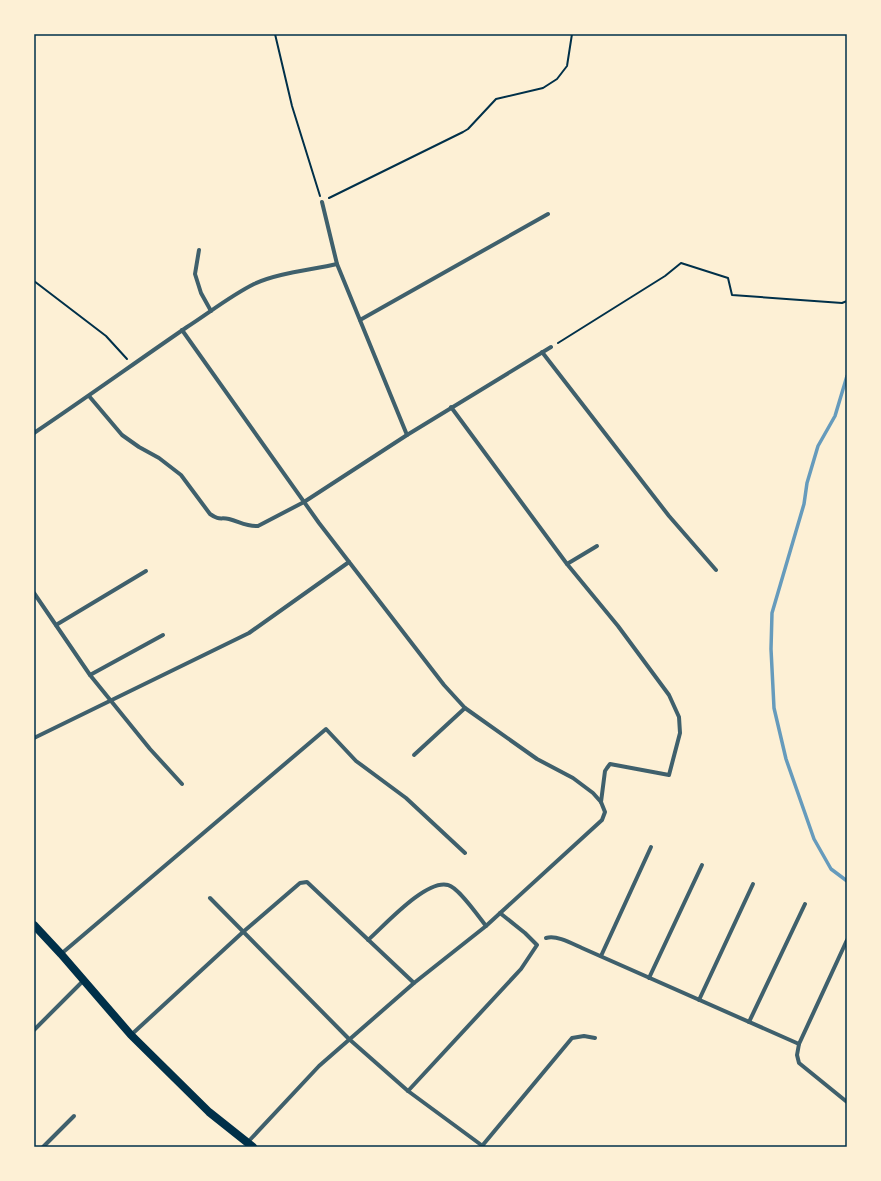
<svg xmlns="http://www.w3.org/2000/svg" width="881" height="1181" viewBox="0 0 881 1181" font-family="Quicksand,sans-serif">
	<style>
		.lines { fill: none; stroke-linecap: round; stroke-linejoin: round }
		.stream { stroke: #669bbc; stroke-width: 3.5 }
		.path { stroke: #003049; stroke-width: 2 }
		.minor { stroke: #3f606c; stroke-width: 4 }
		.secondary { stroke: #003049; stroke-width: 8 }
		.neatline { fill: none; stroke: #003049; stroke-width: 1.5 }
	</style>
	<rect width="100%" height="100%" fill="#fdf0d5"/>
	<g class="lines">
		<polyline class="stream" points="847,376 835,416 818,446 807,483 804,504 772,613 771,649 774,708 786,759 814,839 831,869 847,881"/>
		<g class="path">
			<polyline points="275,34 292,106 320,196"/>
			<polyline points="329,198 463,132 468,129 496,99 543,88 557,79 567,66 572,34"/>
			<polyline points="34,281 106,336 127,359"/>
			<polyline points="558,343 665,276 681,263 728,278 732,295 842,303 847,301"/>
		</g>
		<g class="minor">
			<polyline points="322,202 337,264 407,435"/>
			<polyline points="199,250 195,274 201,293 211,311"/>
			<polyline points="360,320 548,214"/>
			<polyline points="182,330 319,523 444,685 465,708 537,759 573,778 593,793 601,802 605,812 602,820 486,926 414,983 319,1066 247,1143"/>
			<polyline points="542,352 669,516 716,570"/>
			<path d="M89,396L122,435L139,447L159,458L181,475L210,514C220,521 220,517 229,519C240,522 247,527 258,526L304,502L407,435L551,347"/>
			<polyline points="451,407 567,564 618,626 669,695 679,717 680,733 669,775 610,764 607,768 605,771 601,802"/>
			<path d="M34,433C86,398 136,362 187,327C209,313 230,296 254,284C277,273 311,270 337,264"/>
			<polyline points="567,564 597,546"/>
			<polyline points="34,593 90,675 150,749 182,784"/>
			<polyline points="56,625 146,571"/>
			<polyline points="90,675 163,635"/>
			<polyline points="34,738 249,633 349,562"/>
			<polyline points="414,755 465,708"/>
			<polyline points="210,898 349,1039 408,1091 484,1147"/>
			<path d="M546,938C557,935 571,943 582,948L799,1044"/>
			<path d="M368,940C385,925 426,879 448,885C458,887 479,917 486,926"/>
			<polyline points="847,940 799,1044 797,1055 799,1063 847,1102"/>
			<polyline points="61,954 326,729 356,761 406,798 465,853"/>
			<polyline points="601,956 651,847"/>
			<polyline points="649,978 702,865"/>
			<polyline points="699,1000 753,884"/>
			<polyline points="749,1022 805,904"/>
			<polyline points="34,1030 84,980"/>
			<polyline points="131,1035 243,932 300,883 307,882 414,983"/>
			<polyline points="408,1091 521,969 537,945 525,933 500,913"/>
			<polyline points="482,1146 572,1038 584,1036 595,1038"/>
			<polyline points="43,1147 74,1116"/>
		</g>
		<polyline class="secondary" points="34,925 61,954 131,1035 209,1112 253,1147"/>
	</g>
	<rect width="881" height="1181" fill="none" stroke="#fdf0d5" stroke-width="70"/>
	<rect x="35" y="35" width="811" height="1111" class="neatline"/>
</svg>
